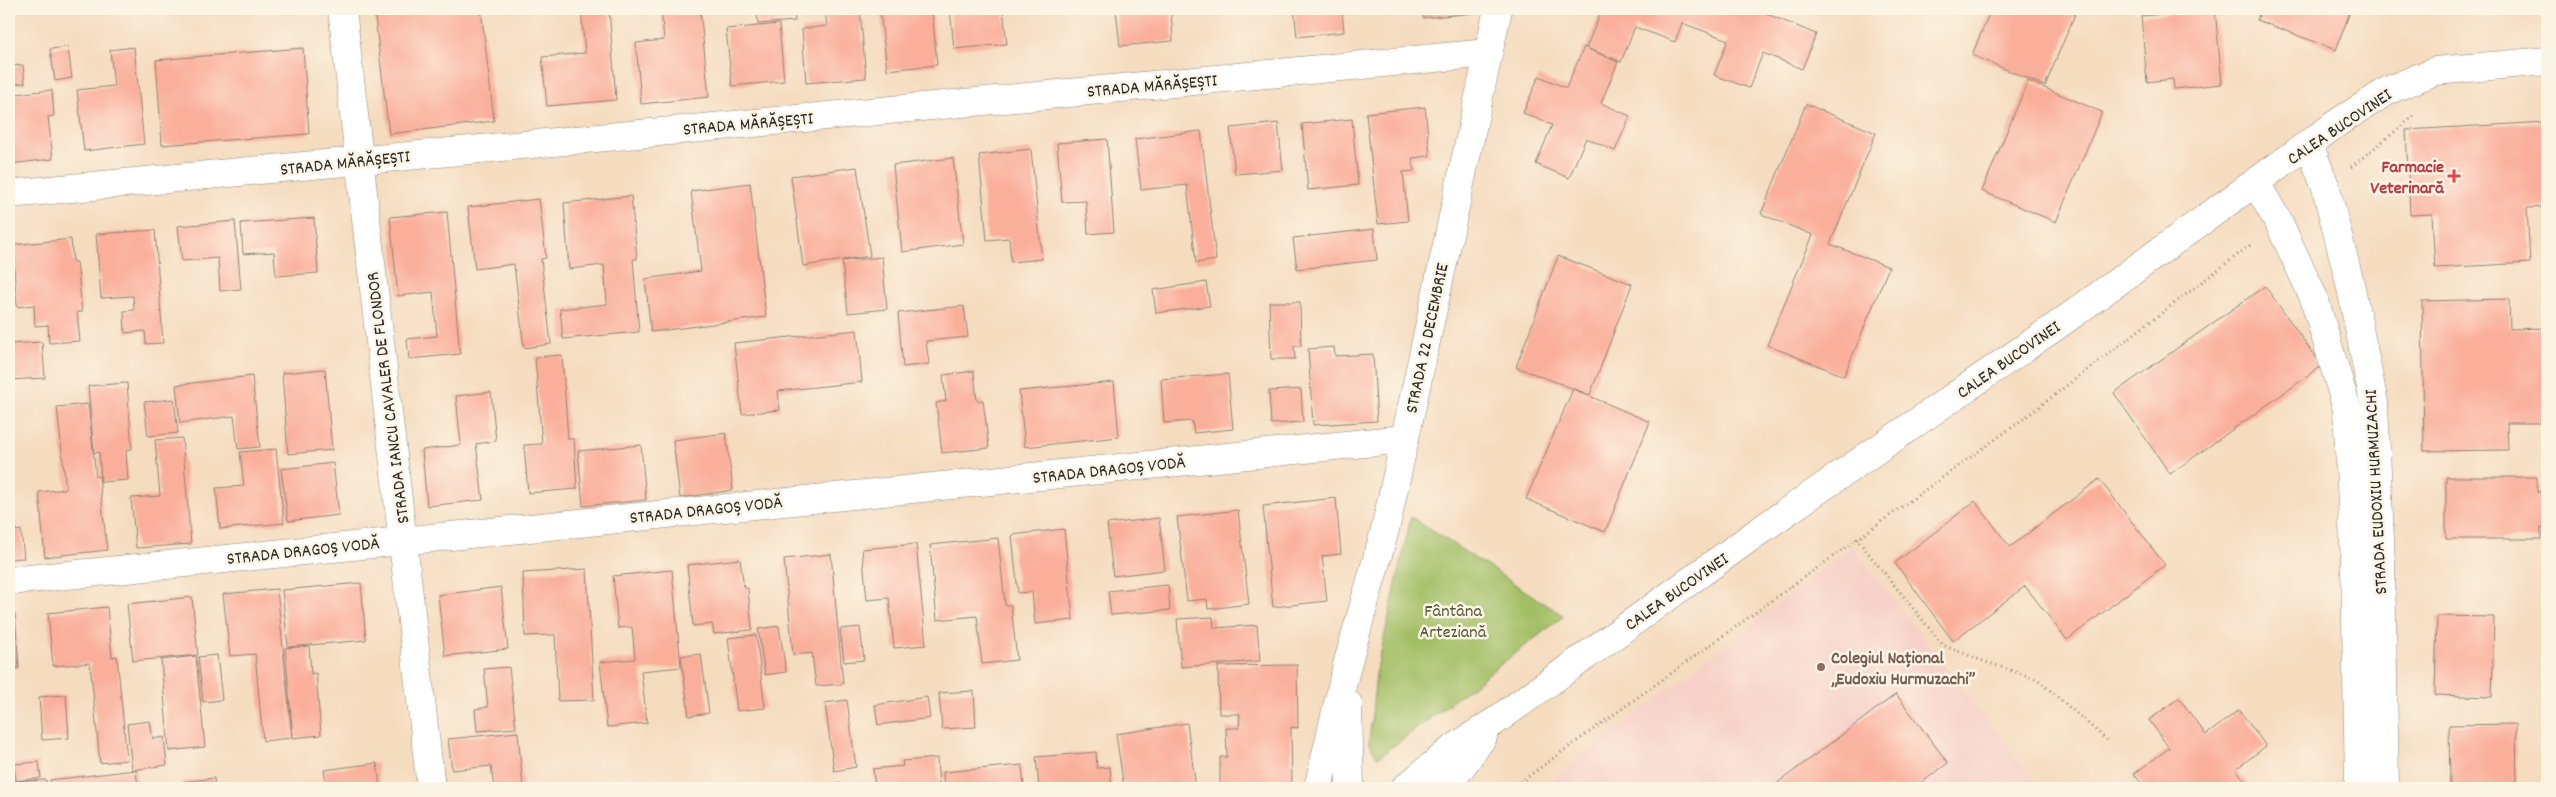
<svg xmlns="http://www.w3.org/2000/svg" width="2556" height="797" viewBox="0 0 2556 797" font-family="Dekko,sans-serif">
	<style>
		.built { fill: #f7d1c9 }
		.green { fill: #a3bf66; stroke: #677548 }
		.building { fill: #faaf9b }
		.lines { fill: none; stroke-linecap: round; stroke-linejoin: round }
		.minor-casing { stroke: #908475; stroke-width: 29 }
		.major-casing { stroke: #908475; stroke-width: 29 }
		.path { stroke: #908475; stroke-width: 3; stroke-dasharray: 1 4; stroke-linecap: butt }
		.minor { stroke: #fff; stroke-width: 28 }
		.major { stroke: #fff; stroke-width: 28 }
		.health-dot { fill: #e0444e; stroke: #fcf5e5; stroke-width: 2 }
		.education-dot { fill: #8d6e63; stroke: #fcf5e5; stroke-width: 2 }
		.labels { text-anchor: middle; stroke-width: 5; stroke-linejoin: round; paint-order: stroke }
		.street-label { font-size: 18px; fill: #2b2b2b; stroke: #fcf5e5 }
		.health-label { font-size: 18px; font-weight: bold; fill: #be3a42; stroke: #fcf5e5; text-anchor: end }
		.park-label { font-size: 18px; fill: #4f573d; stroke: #fcf5e5 }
		.education-label { font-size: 18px; font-weight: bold; fill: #785e54; stroke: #fcf5e5; text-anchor: start }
	</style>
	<rect width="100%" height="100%" fill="#fcf5e5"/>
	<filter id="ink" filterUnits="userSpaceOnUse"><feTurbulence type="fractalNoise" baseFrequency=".02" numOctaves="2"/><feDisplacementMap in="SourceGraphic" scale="10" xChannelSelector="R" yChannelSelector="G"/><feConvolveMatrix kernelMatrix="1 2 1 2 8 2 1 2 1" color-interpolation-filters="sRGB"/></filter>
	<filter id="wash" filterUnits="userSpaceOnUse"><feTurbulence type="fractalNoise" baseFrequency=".0096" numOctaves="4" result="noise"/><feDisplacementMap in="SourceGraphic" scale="20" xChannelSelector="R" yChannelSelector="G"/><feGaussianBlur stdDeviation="1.12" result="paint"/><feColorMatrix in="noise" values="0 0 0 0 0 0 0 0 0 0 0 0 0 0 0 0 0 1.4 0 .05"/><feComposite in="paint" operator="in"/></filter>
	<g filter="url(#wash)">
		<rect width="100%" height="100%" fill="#f5dcbf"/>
		<polygon class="built" points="1852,546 2040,788 1541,788"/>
		<polygon class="green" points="1411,517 1564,616 1378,758 1369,743 1376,674"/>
		<g id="blocks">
			<g class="building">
				<polygon points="374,9 481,9 494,121 389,134"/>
				<polygon points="581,9 609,9 616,100 547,106 542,57 585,53"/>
				<polygon points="661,9 700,9 709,97 641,104 636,43 664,40"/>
				<polygon points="757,9 794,9 795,21 758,24"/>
				<polygon points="833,9 860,9 866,78 806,83 802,29 827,26 825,10"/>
				<polygon points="932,9 937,65 887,70 880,10"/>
				<polygon points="950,9 1003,9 1007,44 954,49"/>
				<polygon points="1116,9 1171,9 1173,41 1120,46"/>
				<polygon points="1294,9 1342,9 1344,32 1297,37"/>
				<polygon points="1422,9 1474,9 1474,13 1423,18"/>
				<polygon points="1588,9 1769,9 1767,14 1816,34 1802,69 1763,53 1749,88 1714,75 1728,40 1682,23 1675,42 1635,27 1621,62 1586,48 1600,14"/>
				<polygon points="1991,9 2077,9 2045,86 1972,55"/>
				<polygon points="2215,9 2222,84 2174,89 2173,79 2147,82 2141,16"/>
				<polygon points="2261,9 2351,9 2336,50 2257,20"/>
				<polygon points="779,24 784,81 732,86 726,29"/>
				<polygon points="68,47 72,78 55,81 50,49"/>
				<polygon points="134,47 144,144 84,151 77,90 114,86 110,50"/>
				<polygon points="1584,47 1618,62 1601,103 1630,116 1615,151 1586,138 1569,178 1536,164 1552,125 1523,113 1539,76 1566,88"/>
				<polygon points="303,48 309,134 162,145 156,60"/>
				<polygon points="23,65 25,83 14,84 15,94 52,90 54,116 48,117 53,159 9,164 9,66"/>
				<polygon points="2028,81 2102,112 2056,222 1982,191"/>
				<polygon points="1806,104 1876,133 1830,244 1889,267 1844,376 1767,345 1813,235 1761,214"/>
				<polygon points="1425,107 1430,156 1412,158 1414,171 1403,172 1408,221 1378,224 1366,113"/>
				<polygon points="1352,119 1358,185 1308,190 1302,124"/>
				<polygon points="2547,122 2547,207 2527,208 2530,263 2435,268 2432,214 2410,215 2406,130"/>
				<polygon points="1278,123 1283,170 1235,174 1230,128"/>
				<polygon points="1201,131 1216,260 1196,263 1187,185 1141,190 1135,139"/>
				<polygon points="1107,139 1114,232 1088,234 1086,201 1062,202 1057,143"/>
				<polygon points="1031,149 1042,259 1011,262 1009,238 987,240 979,155"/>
				<polygon points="953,158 963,244 902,252 893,165"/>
				<polygon points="857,167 870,256 803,266 791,176"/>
				<polygon points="750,183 766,317 651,332 645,279 701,271 691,191"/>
				<polygon points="631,196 637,259 633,259 639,332 563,339 560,309 607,304 604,265 569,269 564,203"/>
				<polygon points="539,199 546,258 541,259 551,344 524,348 514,264 475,269 468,207"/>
				<polygon points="447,212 460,354 409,359 407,339 437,336 433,292 398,296 390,217"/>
				<polygon points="314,218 318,273 276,276 274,252 243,254 241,223"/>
				<polygon points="235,221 241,289 220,291 218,258 182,261 178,226"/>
				<polygon points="1374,229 1377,260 1297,269 1293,238"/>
				<polygon points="155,230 163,343 146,344 145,331 125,333 124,311 134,310 133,296 101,298 96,234"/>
				<polygon points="71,239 73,262 77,262 82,312 77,312 80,341 49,343 48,325 35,326 34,305 17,307 12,245"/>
				<polygon points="1558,256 1632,284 1590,395 1516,367"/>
				<polygon points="882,257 887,309 848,313 842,261"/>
				<polygon points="1206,282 1210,306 1156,313 1153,290"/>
				<polygon points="2265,286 2322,366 2170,474 2114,393"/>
				<polygon points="2509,299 2510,329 2547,328 2547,423 2507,423 2508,450 2424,451 2422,301"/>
				<polygon points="1269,302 1300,302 1301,346 1294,346 1295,359 1271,359"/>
				<polygon points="964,306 968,337 926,341 929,364 903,367 898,313"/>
				<polygon points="857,330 862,382 778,391 780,410 742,414 734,343"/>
				<polygon points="42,342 45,378 9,380 9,344"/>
				<polygon points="1334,347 1335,356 1373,354 1377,421 1313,425 1308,349"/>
				<polygon points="562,355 568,439 574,439 577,489 528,493 524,445 542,444 535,357"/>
				<polygon points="325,369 332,450 288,454 282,373"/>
				<polygon points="974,371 977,401 983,400 989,448 942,453 936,403 946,401 943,375"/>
				<polygon points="1228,374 1233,429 1194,433 1192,421 1164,423 1161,379"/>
				<polygon points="252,376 260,447 238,449 234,416 180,423 176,385"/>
				<polygon points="1114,382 1119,437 1025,447 1019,391"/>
				<polygon points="127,383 132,449 126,450 128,480 101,482 99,452 94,453 88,386"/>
				<polygon points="1301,389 1303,422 1271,424 1269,391"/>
				<polygon points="1573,389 1650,422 1605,532 1526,499"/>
				<polygon points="491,392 496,441 476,444 483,500 427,506 422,450 461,445 456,396"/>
				<polygon points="174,399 178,433 148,436 144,402"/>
				<polygon points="88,404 96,477 99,476 107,550 45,557 39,492 66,489 57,407"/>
				<polygon points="726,433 733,490 680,498 673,440"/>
				<polygon points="182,438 191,544 136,548 131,498 160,496 155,440"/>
				<polygon points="641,445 646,500 583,506 578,451"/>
				<polygon points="276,449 284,523 220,529 216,488 244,486 240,452"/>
				<polygon points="333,463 339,515 288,521 281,469"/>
				<polygon points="2446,477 2537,477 2537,492 2547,492 2547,528 2541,528 2541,539 2446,539"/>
				<polygon points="2099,479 2165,565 2067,640 2025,586 1953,641 1895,563 1975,501 2010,547"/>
				<polygon points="1336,498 1341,554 1322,556 1327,601 1273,607 1263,506"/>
				<polygon points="13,509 16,531 21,530 24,558 9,559 9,510"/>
				<polygon points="1238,510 1249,604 1208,609 1207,599 1187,601 1177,517"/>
				<polygon points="1159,518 1165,570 1113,576 1107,524"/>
				<polygon points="1064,529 1073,620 1035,624 1032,592 1018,593 1012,535"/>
				<polygon points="998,538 1005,605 1011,605 1017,660 982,664 977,616 937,620 930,545"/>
				<polygon points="916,544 926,645 894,648 889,598 867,600 862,549"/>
				<polygon points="831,554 843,684 816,686 812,653 793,655 784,559"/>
				<polygon points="740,559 744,588 748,588 752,630 714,634 712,624 693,626 687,565"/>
				<polygon points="587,569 594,700 558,701 555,635 525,636 523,573"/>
				<polygon points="672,570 681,667 641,671 647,723 607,727 600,662 635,659 632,627 618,628 613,576"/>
				<polygon points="361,583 366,640 288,647 282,590"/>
				<polygon points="1168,585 1170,610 1111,615 1108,591"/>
				<polygon points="501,587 508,649 445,656 438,595"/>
				<polygon points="277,589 292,738 263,741 255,654 230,656 223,594"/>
				<polygon points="192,597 198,655 133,661 127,604"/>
				<polygon points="107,607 112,657 117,656 127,760 100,763 90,663 53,666 48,613"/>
				<polygon points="15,614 19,668 9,669 9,615"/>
				<polygon points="2437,616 2494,617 2492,697 2435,695"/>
				<polygon points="1213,617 1214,628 1257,625 1260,661 1181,667 1177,619"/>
				<polygon points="779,626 786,672 765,675 758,629"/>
				<polygon points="860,627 864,660 844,662 840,629"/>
				<polygon points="756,635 765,708 737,711 728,638"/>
				<polygon points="309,646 311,674 316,673 321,735 293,738 285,648"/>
				<polygon points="701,654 709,713 689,716 681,656"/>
				<polygon points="217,655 222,700 203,702 198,657"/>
				<polygon points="196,656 205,747 169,751 161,660"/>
				<polygon points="1297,665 1298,728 1291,727 1292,785 1220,786 1220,757 1227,757 1226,728 1239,728 1240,714 1219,714 1218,666"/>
				<polygon points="509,667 516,728 477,731 475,709 488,707 484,669"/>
				<polygon points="974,691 976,727 942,729 939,693"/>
				<polygon points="1896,694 1948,763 1914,788 1771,788"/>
				<polygon points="66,695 69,738 42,740 39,697"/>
				<polygon points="927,697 930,718 878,725 875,705"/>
				<polygon points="2179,698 2206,735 2239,710 2266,746 2236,769 2251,788 2145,788 2134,774 2169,748 2149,720"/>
				<polygon points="847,700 856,767 834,771 825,703"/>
				<polygon points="150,721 153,739 164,737 167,765 132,770 127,724"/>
				<polygon points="1187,723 1196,788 1124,788 1116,734"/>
				<polygon points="2516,724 2517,788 2450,788 2449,725"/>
				<polygon points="518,732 523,788 494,788 491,766 452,770 448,739"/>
				<polygon points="9,752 13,779 9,780"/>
				<polygon points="1096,752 1097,768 1110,767 1112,788 1039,788 1036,757"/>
				<polygon points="937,758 939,788 875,788 873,769 903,766 902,761"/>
				<polygon points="39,762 41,778 16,781 14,764"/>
				<polygon points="377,763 380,788 327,788 324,770"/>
				<polygon points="1022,765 1024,788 944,788 943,772"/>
				<polygon points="136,770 138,788 51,788 50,780"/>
				<polygon points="214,778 215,788 183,788 182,782"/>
				<polygon points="46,780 46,788 9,788 9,782"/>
				<polygon points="840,783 840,788 800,788 800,787"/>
			</g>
		</g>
	</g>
	<g filter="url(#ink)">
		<use href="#blocks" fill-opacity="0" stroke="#908475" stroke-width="1"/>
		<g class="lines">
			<g class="minor-casing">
				<g id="minor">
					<polyline points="342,9 431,788"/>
					<polyline points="2309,144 2326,188 2350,283 2374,403 2381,563 2385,788"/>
					<polyline points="2256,183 2279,223 2314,298 2347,409 2355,564 2359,788"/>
					<polyline points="9,194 1488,53"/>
					<polyline points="9,581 1404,439"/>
					<polyline points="1348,704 1350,788"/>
					<polyline points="1318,788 1347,665 1385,530 1498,9"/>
				</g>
			</g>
			<g class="major-casing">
				<g id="major">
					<polyline points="1405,788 1451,750 1494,722 1762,529 2062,322 2340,121 2389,90 2435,71 2547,61"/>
					<polyline points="1446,788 1483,737"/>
				</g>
			</g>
			<g class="path">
				<polyline points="2351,167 2414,116"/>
				<polyline points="1856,538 1943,645 1980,660 2037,679 2108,741"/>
				<polyline points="1512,788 2018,423 2253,243"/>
			</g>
			<use href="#minor" class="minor"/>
			<use href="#major" class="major"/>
		</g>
	</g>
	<path class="health-dot" d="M2451.5 168.5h5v5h5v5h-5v5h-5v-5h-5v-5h5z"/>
	<circle class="education-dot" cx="1821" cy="667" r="5"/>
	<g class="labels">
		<g class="street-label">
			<text transform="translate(1152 85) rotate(-5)" y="6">STRADA MĂRĂȘEȘTI</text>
			<text transform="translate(748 123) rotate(-5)" y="6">STRADA MĂRĂȘEȘTI</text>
			<text transform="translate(2339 126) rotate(-34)" y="6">CALEA BUCOVINEI</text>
			<text transform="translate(345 162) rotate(-6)" y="6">STRADA MĂRĂȘEȘTI</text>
			<text transform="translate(1426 338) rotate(-78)" y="6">STRADA 22 DECEMBRIE</text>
			<text transform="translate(2008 359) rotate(-35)" y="6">CALEA BUCOVINEI</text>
			<text transform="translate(387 398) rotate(-97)" y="6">STRADA IANCU CAVALER DE FLONDOR</text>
			<text transform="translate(1109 469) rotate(-6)" y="6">STRADA DRAGOȘ VODĂ</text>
			<text transform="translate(2375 492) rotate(-93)" y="6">STRADA EUDOXIU HURMUZACHI</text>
			<text transform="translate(706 509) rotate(-6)" y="6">STRADA DRAGOȘ VODĂ</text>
			<text transform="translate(303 550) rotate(-6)" y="6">STRADA DRAGOȘ VODĂ</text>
			<text transform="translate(1676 591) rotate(-35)" y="6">CALEA BUCOVINEI</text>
		</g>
		<g class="health-label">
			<text x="2444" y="172">Farmacie<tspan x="2444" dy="21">Veterinară</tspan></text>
		</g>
		<g class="park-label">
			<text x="1453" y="616">Fântâna<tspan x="1453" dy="21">Arteziană</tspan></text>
		</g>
		<g class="education-label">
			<text x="1831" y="663">Colegiul Național<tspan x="1831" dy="21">„Eudoxiu Hurmuzachi”</tspan></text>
		</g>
	</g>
	<rect width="2556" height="797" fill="none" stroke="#fcf5e5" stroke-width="30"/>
</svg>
